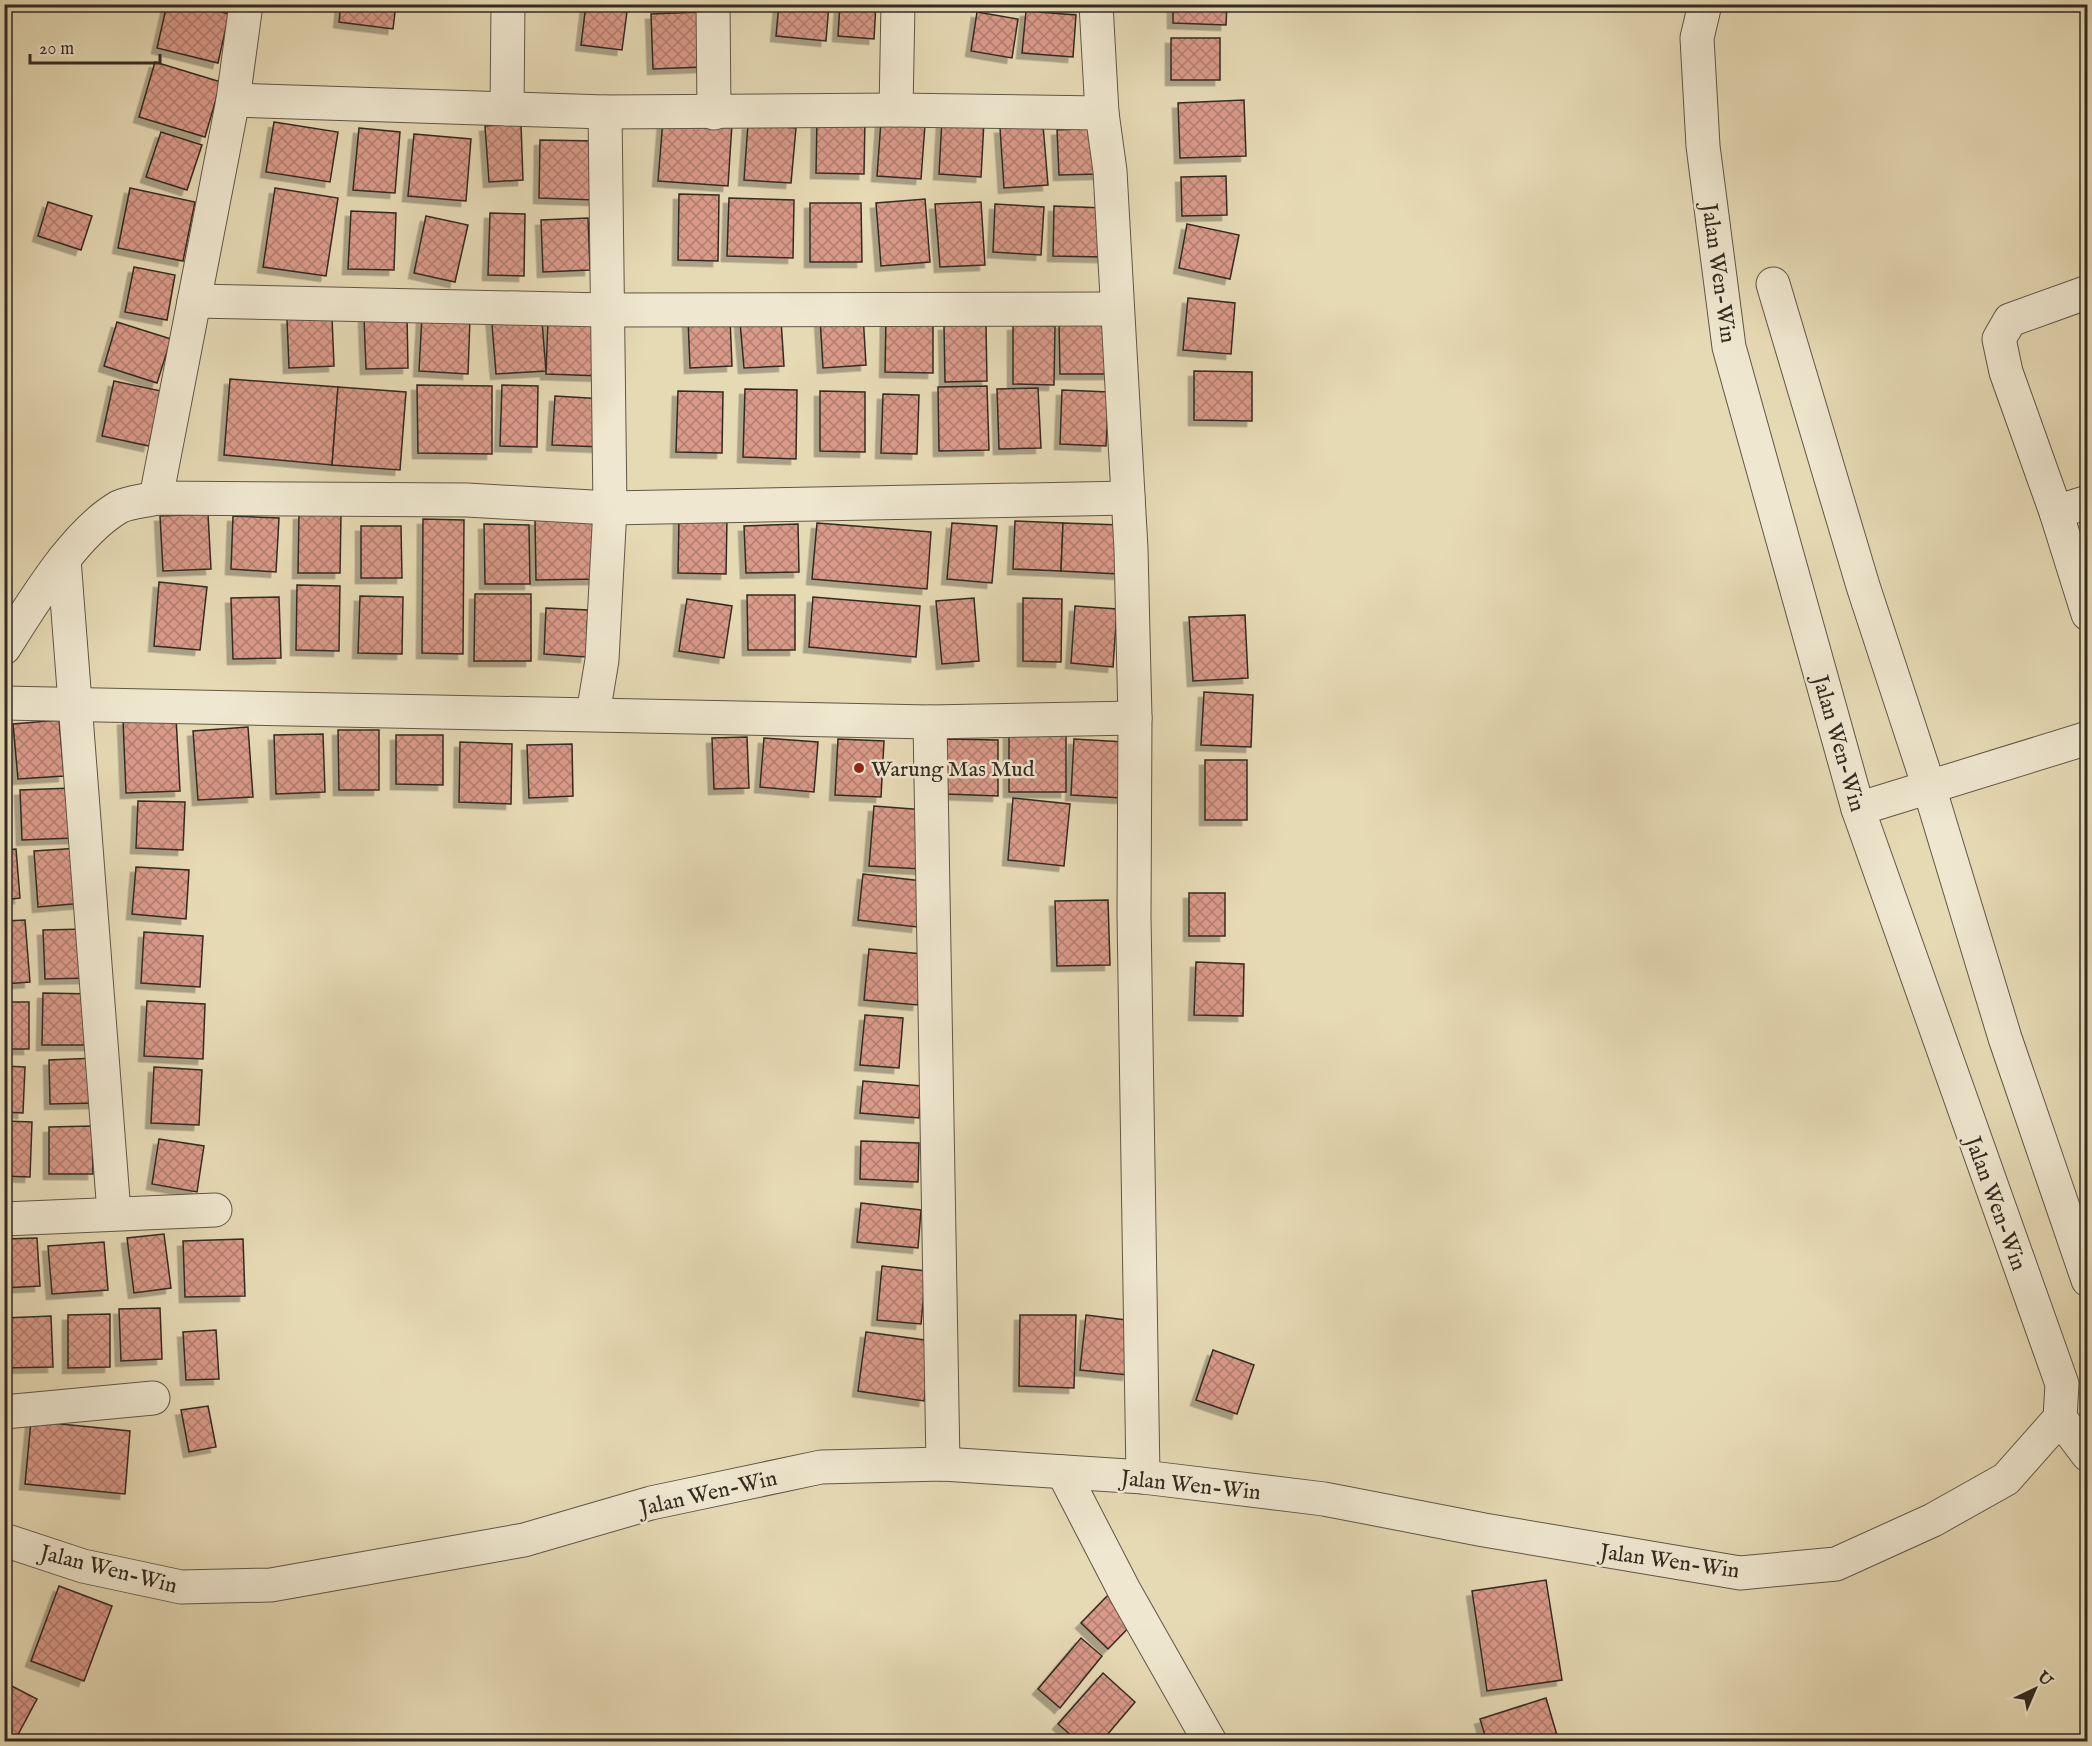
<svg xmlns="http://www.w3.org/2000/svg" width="2092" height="1746" viewBox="0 0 2092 1746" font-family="'IM FELL English',serif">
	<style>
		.building { fill: url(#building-cross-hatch); stroke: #332b20; stroke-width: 1.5; filter: url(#shadow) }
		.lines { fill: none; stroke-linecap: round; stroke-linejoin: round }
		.minor-casing { stroke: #605745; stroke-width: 35 }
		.minor { stroke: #efe7cf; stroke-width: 33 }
		.poi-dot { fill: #8f2418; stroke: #efe7cf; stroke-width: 2 }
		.labels { text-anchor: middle; stroke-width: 5; stroke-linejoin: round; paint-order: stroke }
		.street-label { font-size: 22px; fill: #332b20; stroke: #efe7cf }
		.poi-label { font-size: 22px; fill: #332b20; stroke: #efe7cf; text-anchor: start }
	</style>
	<defs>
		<pattern id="building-cross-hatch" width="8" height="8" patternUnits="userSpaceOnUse" patternTransform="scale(1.5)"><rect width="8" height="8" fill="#da9a89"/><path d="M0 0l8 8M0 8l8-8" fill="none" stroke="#b17e70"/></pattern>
		<filter id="shadow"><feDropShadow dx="-5.5" dy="5.5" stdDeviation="0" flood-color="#0004"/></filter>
	</defs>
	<rect width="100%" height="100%" fill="#e6dab5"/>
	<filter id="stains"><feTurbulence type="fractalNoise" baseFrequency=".00333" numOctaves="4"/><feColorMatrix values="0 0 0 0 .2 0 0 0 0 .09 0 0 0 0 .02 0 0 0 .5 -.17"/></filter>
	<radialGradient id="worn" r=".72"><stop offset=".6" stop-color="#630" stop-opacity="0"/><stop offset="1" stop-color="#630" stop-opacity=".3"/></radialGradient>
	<g class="building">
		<polygon points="167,4 190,4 229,14 218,63 157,48"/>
		<polygon points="341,4 396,4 393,29 339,22"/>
		<polygon points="586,4 628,4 622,50 581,45"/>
		<polygon points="779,4 829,4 826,41 776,36"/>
		<polygon points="840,4 876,4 874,39 838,36"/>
		<polygon points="1030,4 1081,4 1081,8"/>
		<polygon points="1173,4 1227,4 1226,25 1173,23"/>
		<polygon points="1026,11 1076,15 1073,57 1022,53"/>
		<polygon points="701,12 703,67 653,69 651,14"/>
		<polygon points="977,12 1018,19 1012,58 971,51"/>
		<rect x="1171" y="38" width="49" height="42"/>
		<polygon points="155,62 221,82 205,137 139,117"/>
		<polygon points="1244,100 1246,156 1180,158 1178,103"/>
		<polygon points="817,117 865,118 864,174 816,173"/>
		<polygon points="663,119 732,124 728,186 658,181"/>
		<polygon points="942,119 984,121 981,177 939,174"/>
		<polygon points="881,121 925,125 921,179 877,176"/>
		<polygon points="274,122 338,132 330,182 266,172"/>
		<polygon points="521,124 523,180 489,182 485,126"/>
		<polygon points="748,124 796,128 791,183 744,180"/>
		<polygon points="1043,125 1048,185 1004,188 1000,128"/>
		<polygon points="359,128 400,132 395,193 353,190"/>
		<polygon points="1097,128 1099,174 1059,175 1057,130"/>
		<polygon points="161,132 202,145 187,190 146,177"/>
		<polygon points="414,134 471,139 466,201 408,196"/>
		<polygon points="540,140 596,141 595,200 539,198"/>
		<polygon points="1226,176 1227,215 1182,216 1181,177"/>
		<polygon points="130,188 195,202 183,261 118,248"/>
		<polygon points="275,188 338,198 326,276 263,267"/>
		<polygon points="679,194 719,195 718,261 678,260"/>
		<polygon points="729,198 794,200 793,258 727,256"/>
		<polygon points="925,199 930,262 881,266 876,203"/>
		<polygon points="48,202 92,216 81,250 38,236"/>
		<polygon points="981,202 985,265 940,267 935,204"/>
		<polygon points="810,203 861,203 862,262 810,262"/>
		<polygon points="995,204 1044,207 1041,255 993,252"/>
		<polygon points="1054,206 1104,208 1103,257 1053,256"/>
		<polygon points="351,211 396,213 394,270 348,269"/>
		<polygon points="490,213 525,214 524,276 488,275"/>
		<polygon points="426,216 468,225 455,282 414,273"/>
		<polygon points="588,218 590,270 543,272 541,220"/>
		<polygon points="1187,224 1239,235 1230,279 1179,268"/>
		<polygon points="134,267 175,275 167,320 125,312"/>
		<polygon points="1188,298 1235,303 1231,354 1183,350"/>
		<polygon points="541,309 546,371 496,374 491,312"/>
		<polygon points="863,314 866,365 823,368 820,318"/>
		<polygon points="886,315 933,315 933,373 885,372"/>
		<polygon points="407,316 408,368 366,369 364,317"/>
		<polygon points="422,316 470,318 468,374 419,371"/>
		<polygon points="332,317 334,366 289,368 287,319"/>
		<polygon points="548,318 603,321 602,376 546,374"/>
		<polygon points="730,318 732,366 690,368 688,319"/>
		<polygon points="781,320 784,366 744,368 740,322"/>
		<polygon points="117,322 171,339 157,383 104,366"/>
		<polygon points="1059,323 1109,323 1109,374 1060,374"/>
		<polygon points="944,325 986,325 987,381 945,382"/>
		<polygon points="1013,325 1055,326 1054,385 1013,384"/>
		<polygon points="1194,371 1252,372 1252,421 1194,420"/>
		<polygon points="230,379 338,387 332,465 224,455"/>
		<polygon points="114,381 161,391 149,446 102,436"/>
		<polygon points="417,385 492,386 492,454 418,453"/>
		<polygon points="502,385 538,386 537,447 500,446"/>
		<polygon points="987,386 989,450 939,451 938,387"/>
		<polygon points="338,387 406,392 400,470 332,465"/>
		<polygon points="1038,388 1041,448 999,449 997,389"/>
		<polygon points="745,389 797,390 796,459 743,457"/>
		<polygon points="1062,390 1109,392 1106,446 1060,444"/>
		<polygon points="678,391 723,392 722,453 676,452"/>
		<polygon points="820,391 865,392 865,452 820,451"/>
		<polygon points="883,394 919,395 917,454 881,453"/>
		<polygon points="555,396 604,399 601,447 552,445"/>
		<polygon points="208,514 211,569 163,571 160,516"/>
		<polygon points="299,514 341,514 340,573 298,573"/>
		<polygon points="233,516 279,518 276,572 231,569"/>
		<polygon points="679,518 727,519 726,574 678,573"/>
		<polygon points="423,519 464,520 463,654 422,653"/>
		<polygon points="598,519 600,579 536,580 535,520"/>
		<polygon points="1015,521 1063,523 1061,571 1013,569"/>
		<polygon points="817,523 931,532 927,589 812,579"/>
		<polygon points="952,523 997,526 992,583 947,579"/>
		<polygon points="1063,523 1121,525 1119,574 1061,571"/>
		<polygon points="484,524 529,525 530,584 485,584"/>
		<polygon points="798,524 799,572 746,573 744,526"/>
		<polygon points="361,526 401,526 402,578 361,578"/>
		<polygon points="159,582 207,587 200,650 154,646"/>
		<polygon points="297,585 340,586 339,651 296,650"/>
		<polygon points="475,594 531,594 531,661 474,661"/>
		<polygon points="747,595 795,595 795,650 748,650"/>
		<polygon points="360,596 403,597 402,654 358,653"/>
		<polygon points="279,597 281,658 233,659 231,598"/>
		<polygon points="813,597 920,606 916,657 809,647"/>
		<polygon points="974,598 979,661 942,664 936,601"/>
		<polygon points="1023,598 1062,599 1061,662 1023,661"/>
		<polygon points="687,599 732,606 724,658 679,651"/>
		<polygon points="1075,606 1117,609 1113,667 1071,663"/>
		<polygon points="546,608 588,610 586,657 544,654"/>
		<polygon points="1245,615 1248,678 1193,681 1189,617"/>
		<polygon points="1204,692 1253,695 1251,747 1201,745"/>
		<polygon points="176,717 180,791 126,793 123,720"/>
		<polygon points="59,720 64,776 18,779 13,724"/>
		<polygon points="248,727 253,797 198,800 193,731"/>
		<polygon points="338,730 379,730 379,790 339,790"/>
		<rect x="1009" y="733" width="57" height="59"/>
		<polygon points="323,734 325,792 276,794 274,735"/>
		<polygon points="396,735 443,735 443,785 396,784"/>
		<polygon points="747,737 749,788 714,789 712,738"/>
		<polygon points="764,738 818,742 814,792 760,787"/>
		<polygon points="838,739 884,741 881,797 835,795"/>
		<polygon points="947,739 998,740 998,796 946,794"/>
		<polygon points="1074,739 1125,742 1122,798 1071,795"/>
		<polygon points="460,742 512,744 511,804 459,802"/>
		<polygon points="572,744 573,796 529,798 527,745"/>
		<rect x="1205" y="760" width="42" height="60"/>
		<polygon points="72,788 74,838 22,840 20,790"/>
		<polygon points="1013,798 1070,804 1064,866 1008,860"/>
		<polygon points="138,801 185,802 183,850 136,848"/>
		<polygon points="874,806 925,810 922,869 869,866"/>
		<polygon points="80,848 84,903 38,907 34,851"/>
		<polygon points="16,849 20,898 4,900 4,850"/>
		<polygon points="136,867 189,870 186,919 132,914"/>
		<polygon points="863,874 922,881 917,927 858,920"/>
		<rect x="1189" y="893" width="36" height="43"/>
		<polygon points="1108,900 1110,965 1057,966 1055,901"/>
		<polygon points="25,920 30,982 4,984 4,921"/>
		<polygon points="86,929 87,978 45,979 43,930"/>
		<polygon points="144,932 203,936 200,987 141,983"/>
		<polygon points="869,949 923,954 918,1005 864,1000"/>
		<polygon points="1196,962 1244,964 1243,1016 1194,1015"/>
		<polygon points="43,993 93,994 93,1045 42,1045"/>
		<polygon points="147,1001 205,1004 203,1059 144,1056"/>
		<rect x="4" y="1002" width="25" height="47"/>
		<polygon points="865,1015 903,1018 899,1068 860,1065"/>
		<polygon points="96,1058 97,1103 50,1104 49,1060"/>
		<polygon points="4,1066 25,1067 23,1113 4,1112"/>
		<polygon points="154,1067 202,1070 199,1125 151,1123"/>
		<polygon points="863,1081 922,1086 919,1118 860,1113"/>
		<polygon points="4,1121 32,1122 30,1177 4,1176"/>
		<polygon points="92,1126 93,1174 49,1174 49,1127"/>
		<polygon points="159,1139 204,1146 197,1192 152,1184"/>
		<polygon points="861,1141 919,1143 918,1182 860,1179"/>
		<polygon points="861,1203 921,1210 918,1248 857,1242"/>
		<polygon points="164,1234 171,1288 134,1293 127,1238"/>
		<polygon points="37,1238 40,1286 4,1288 4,1239"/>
		<polygon points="243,1239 245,1296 185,1297 183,1241"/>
		<polygon points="104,1242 108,1290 52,1294 48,1246"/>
		<polygon points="882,1266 926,1271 921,1324 877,1320"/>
		<polygon points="160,1308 162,1359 121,1361 119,1309"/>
		<polygon points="110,1314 110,1367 68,1368 68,1315"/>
		<polygon points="1020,1315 1076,1315 1074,1388 1019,1386"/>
		<polygon points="1086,1315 1134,1321 1128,1375 1080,1370"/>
		<polygon points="51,1316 53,1367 4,1368 4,1318"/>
		<polygon points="216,1330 219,1379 186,1380 183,1332"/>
		<polygon points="866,1332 932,1341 924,1401 858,1391"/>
		<polygon points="1213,1350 1254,1365 1237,1414 1196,1400"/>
		<polygon points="208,1406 216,1447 189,1452 181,1410"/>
		<polygon points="31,1421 130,1431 125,1494 25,1484"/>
		<polygon points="4,1553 13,1556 4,1589"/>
		<polygon points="1546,1580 1562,1680 1487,1691 1472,1591"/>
		<polygon points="59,1586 112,1606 84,1681 31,1661"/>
		<polygon points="1111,1592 1138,1618 1108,1649 1081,1623"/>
		<polygon points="1081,1638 1102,1656 1060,1708 1038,1689"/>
		<polygon points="1103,1673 1135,1702 1101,1742 1079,1742 1058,1724"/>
		<polygon points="4,1682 37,1699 14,1742 4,1739"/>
		<polygon points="1546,1698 1559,1742 1487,1742 1480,1719"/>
	</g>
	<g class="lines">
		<g class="minor-casing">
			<g id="minor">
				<polyline points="713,4 714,113"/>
				<polyline points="1096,4 1102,113 1110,171 1131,549 1135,718 1134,915 1143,1477"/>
				<polyline points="233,100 605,112 896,110 1102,113"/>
				<polyline points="507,109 508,4"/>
				<polyline points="896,110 898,4"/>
				<polyline points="1773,284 1863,586 1929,787 2005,1038 2088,1280"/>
				<polyline points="2088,292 2010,320 1999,339 2006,372 2056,512 2088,614"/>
				<polyline points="194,301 605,310 1117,309"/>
				<polyline points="156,498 233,100 246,4"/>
				<polyline points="2056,512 2088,502"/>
				<polyline points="64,559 114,1213"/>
				<path d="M4,648C32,604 74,533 119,507C129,502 145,501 156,498L467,500L610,508L1128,498"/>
				<polyline points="4,703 930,722 1135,718"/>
				<polyline points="593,714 602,660 610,508 605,112"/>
				<polyline points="930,722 943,1464"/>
				<polyline points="1858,809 2088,738"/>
				<polyline points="4,1219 215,1210"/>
				<polyline points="4,1412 153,1398"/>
				<polyline points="2060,1418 2088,1455"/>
				<polyline points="1063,1472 1125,1592 1210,1742"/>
				<polyline points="4,1540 83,1566 181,1587 271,1585 524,1540 651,1503 821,1467 943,1464 1143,1477 1324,1499 1484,1530 1740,1573 1836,1564 1933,1520 2006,1479 2060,1418 2062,1384 1858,809 1729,347 1703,146 1697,38 1705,4"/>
			</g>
		</g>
		<use href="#minor" class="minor"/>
	</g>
	<circle class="poi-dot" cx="859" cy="768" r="6"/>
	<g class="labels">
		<g class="street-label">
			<text transform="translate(1720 273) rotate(82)" y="8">Jalan Wen-Win</text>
			<text transform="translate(1840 743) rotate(74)" y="8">Jalan Wen-Win</text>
			<text transform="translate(1997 1203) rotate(70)" y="8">Jalan Wen-Win</text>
			<text transform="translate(1191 1484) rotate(6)" y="8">Jalan Wen-Win</text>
			<text transform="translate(708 1492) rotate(-13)" y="8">Jalan Wen-Win</text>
			<text transform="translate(1670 1560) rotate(8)" y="8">Jalan Wen-Win</text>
			<text transform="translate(109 1568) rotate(14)" y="8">Jalan Wen-Win</text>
		</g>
		<g class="poi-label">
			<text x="871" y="776">Warung Mas Mud</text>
		</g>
	</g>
	<rect width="2092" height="1746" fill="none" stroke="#e6dab5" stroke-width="24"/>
	<rect x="6" y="6" width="2080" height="1734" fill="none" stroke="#332b20" stroke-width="3"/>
	<rect x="12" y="12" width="2068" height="1722" fill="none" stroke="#332b20" stroke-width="1.5"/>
	<g transform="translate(2035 1689) rotate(44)" stroke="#efe7cf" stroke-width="4.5" paint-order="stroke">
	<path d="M0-4.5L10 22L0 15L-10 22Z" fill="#332b20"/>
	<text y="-9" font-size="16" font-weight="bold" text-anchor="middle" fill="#332b20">U</text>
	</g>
	<path d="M30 54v9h130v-9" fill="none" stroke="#332b20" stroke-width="3"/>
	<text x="39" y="54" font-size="18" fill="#332b20" stroke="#efe7cf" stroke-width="4.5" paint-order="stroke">20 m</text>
	<rect width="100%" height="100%" filter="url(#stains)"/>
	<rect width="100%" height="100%" fill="url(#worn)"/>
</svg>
